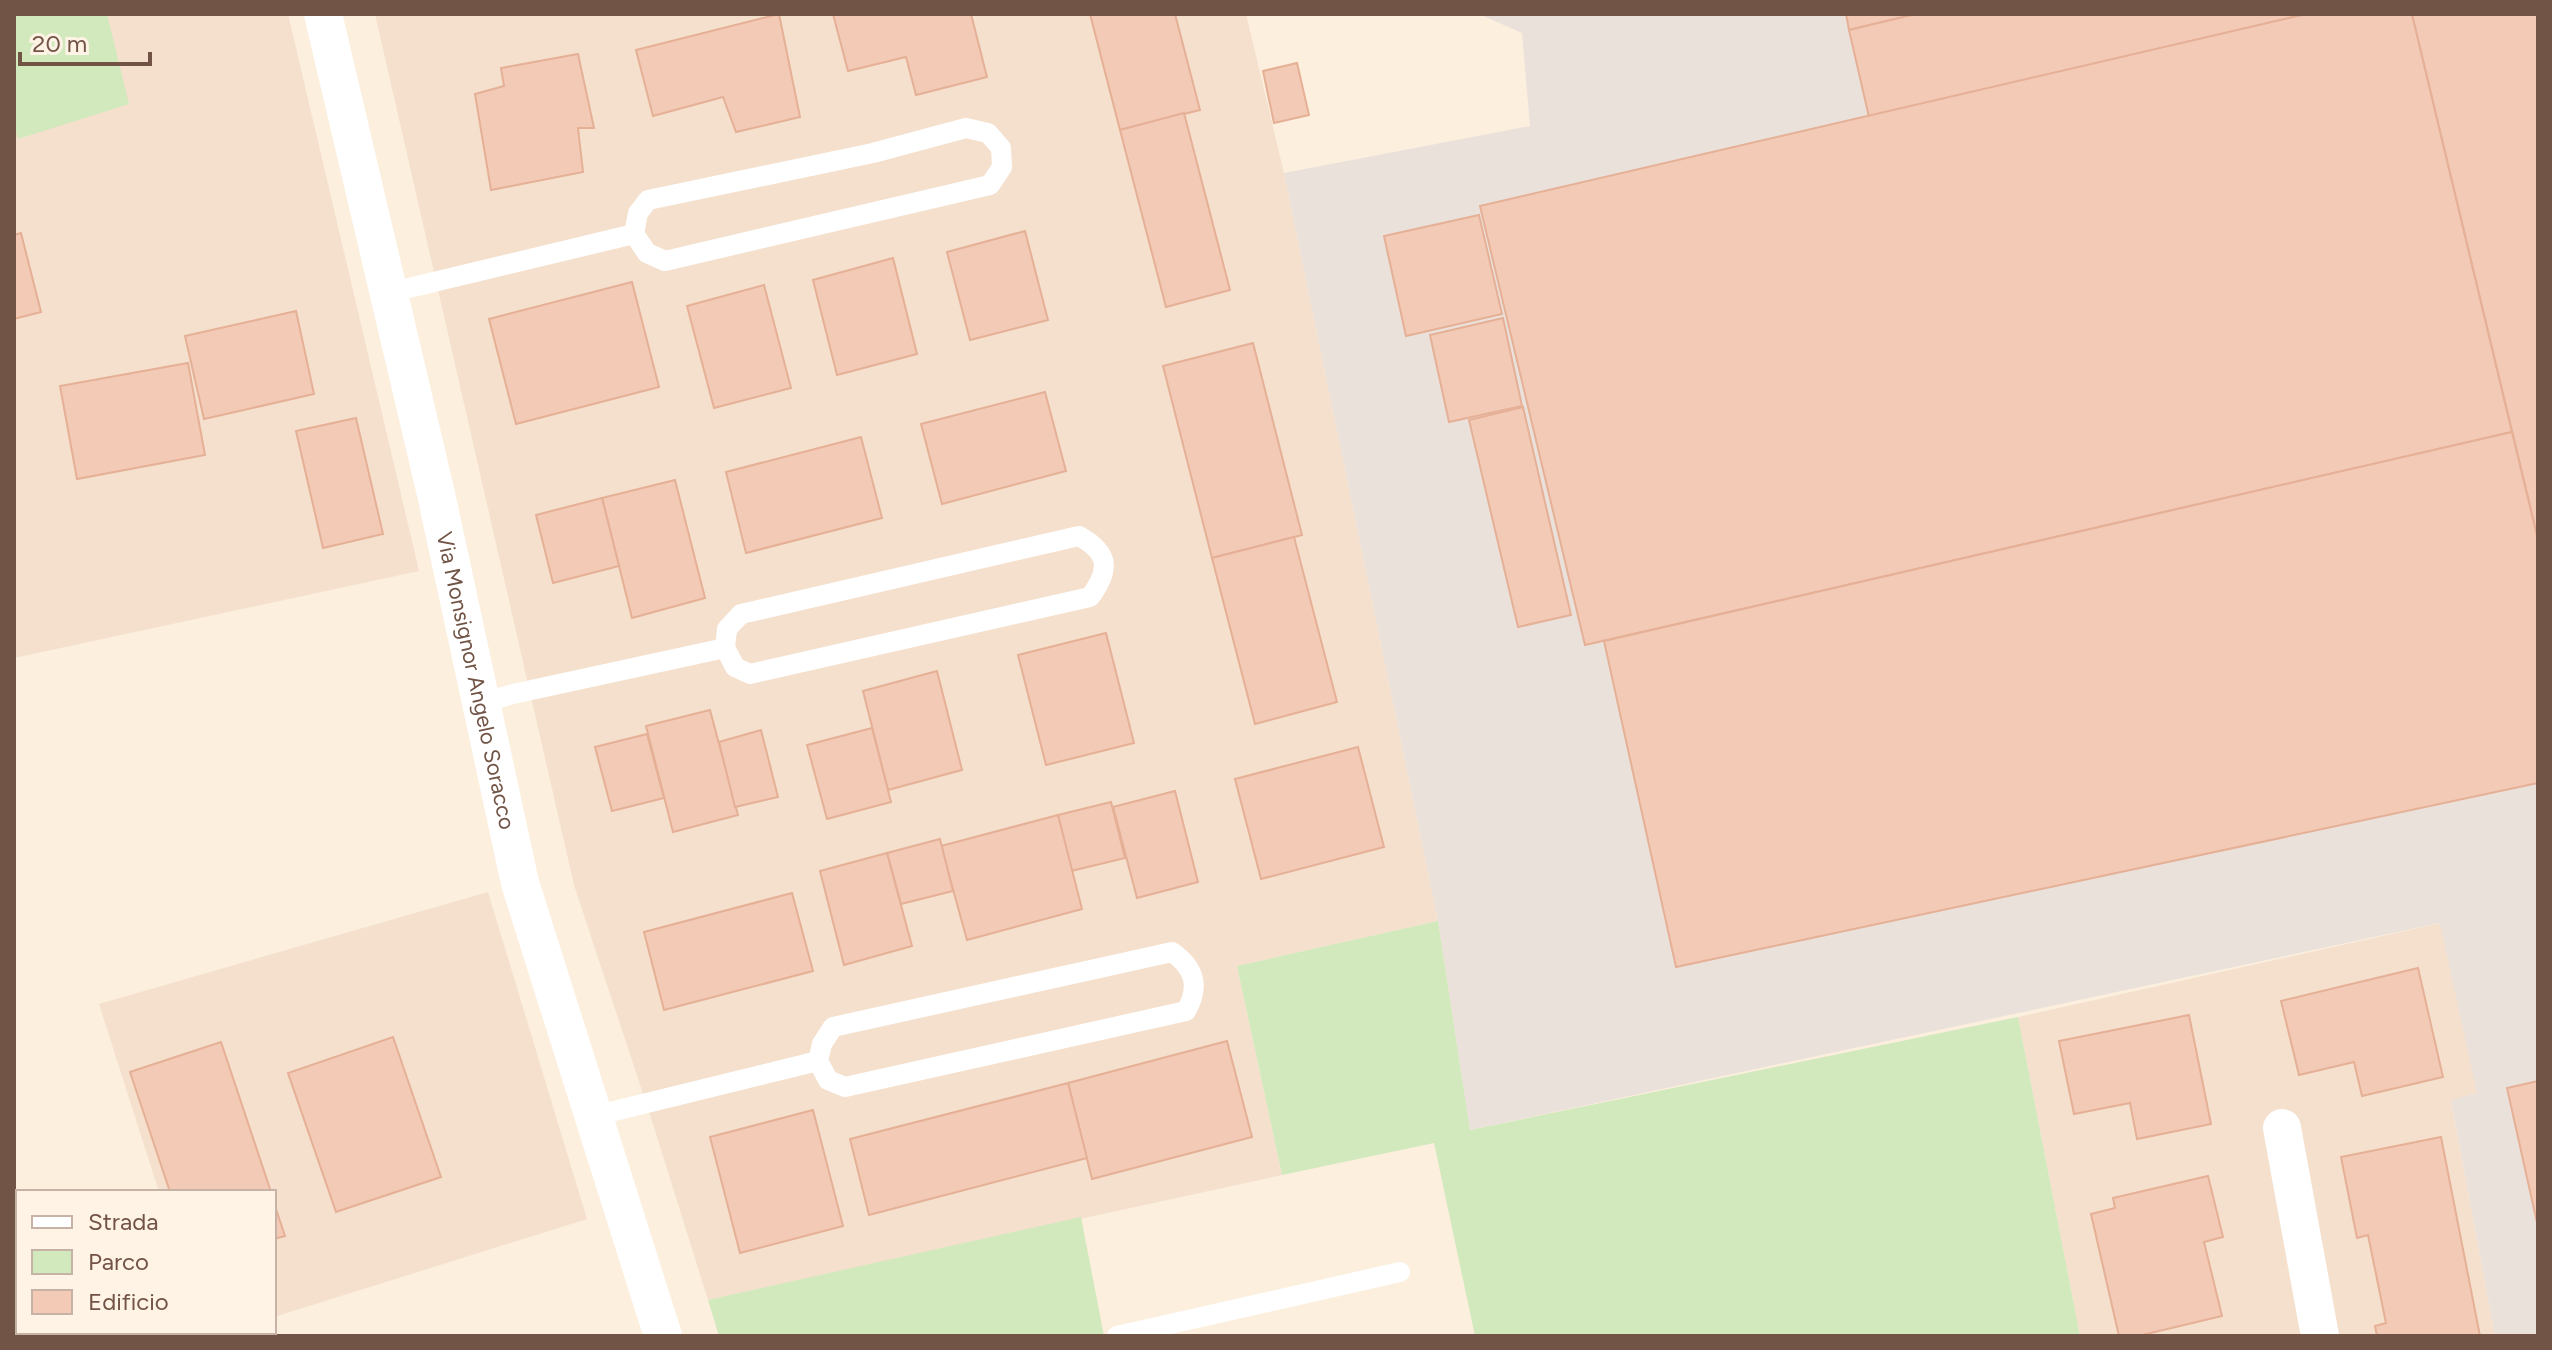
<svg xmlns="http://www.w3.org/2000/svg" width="2552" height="1350" viewBox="0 0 2552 1350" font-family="Figtree,sans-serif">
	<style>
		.residential { fill: #f4e0cd }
		.industrial { fill: #eae1db }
		.green { fill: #d1e9bd }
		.building { fill: #f2cab6; stroke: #e5b096; stroke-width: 2 }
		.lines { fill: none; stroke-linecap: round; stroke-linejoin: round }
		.lane { stroke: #fff; stroke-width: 20 }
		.street { stroke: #fff; stroke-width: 38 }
		.labels { text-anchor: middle; stroke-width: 6; stroke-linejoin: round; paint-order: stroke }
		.street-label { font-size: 22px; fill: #725446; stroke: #fff3e5 }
	</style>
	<rect width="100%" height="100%" fill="#fcefde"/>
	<g class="residential">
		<polygon points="14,14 288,14 419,571 14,658"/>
		<polygon points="375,14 1246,14 1284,173 1438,921 1237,966 1282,1175 708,1300 653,1124 574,885"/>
		<polygon points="488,892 587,1219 274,1317 274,1192 159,1192 99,1004"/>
		<polygon points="2441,923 2478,1093 2451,1101 2495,1336 2080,1336 2018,1017"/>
	</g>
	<polygon class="industrial" points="1479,14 2538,14 2538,1336 2495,1336 2451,1100 2477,1093 2440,923 1470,1130 1438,921 1284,173 1530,126 1522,33"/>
	<g class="green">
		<polygon points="14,14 107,14 129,104 18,139 14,125"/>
		<polygon points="1438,921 1470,1130 2018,1017 2080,1336 1475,1336 1434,1143 1282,1175 1237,966"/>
		<polygon points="1081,1217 1104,1336 719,1336 708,1300"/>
	</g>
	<g class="building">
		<polygon points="779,14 800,117 736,132 723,97 653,116 636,50"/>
		<polygon points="833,14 971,14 987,77 916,95 906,57 848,71"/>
		<polygon points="1090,14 1175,14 1200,110 1120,130"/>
		<polygon points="1846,14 1916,14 1849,30"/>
		<polygon points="1916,14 2306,14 1869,117 1849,30"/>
		<polygon points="2306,14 2412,14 2512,432 1585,645 1480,206"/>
		<polygon points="2412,14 2538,14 2538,530 2536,531"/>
		<polygon points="578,54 594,128 578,128 583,172 491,190 475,94 504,86 501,68"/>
		<polygon points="1297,63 1309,115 1274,123 1263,71"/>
		<polygon points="1184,113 1230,290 1166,307 1120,130"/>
		<polygon points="1479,215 1502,314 1406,336 1384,236"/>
		<polygon points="1025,231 1048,320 970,340 947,252"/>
		<polygon points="21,233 41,312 14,319 14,235"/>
		<polygon points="893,258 917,354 837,375 813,280"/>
		<polygon points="632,282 659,387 516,424 489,319"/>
		<polygon points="764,285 791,388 714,408 687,306"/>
		<polygon points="296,311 314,394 204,419 185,336"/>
		<polygon points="1503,318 1522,406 1449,422 1430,335"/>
		<polygon points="1253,343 1302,535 1212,558 1163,366"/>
		<polygon points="188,363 205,455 77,479 60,386"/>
		<polygon points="1045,392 1066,471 942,504 921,424"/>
		<polygon points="1523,407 1571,615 1518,627 1469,420"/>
		<polygon points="356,418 383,534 323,548 296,431"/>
		<polygon points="2512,432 2538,540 2538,783 1676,967 1604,641"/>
		<polygon points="861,437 882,518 746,553 726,472"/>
		<polygon points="675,480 705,598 632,618 602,498"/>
		<polygon points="602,498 619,566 553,583 536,515"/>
		<polygon points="1294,537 1337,702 1255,724 1212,558"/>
		<polygon points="1106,633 1134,743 1046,765 1018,655"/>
		<polygon points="937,671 962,770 888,790 863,691"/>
		<polygon points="710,710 738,815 673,832 646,726"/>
		<polygon points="872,728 891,802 827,819 807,745"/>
		<polygon points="761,730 778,797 735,807 719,742"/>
		<polygon points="647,734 664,798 612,811 595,747"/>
		<polygon points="1358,747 1384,847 1261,879 1235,779"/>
		<polygon points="1175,791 1198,882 1137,898 1113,807"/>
		<polygon points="1111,802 1125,858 1071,871 1058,815"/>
		<polygon points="1058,815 1082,909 967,940 941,846"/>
		<polygon points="940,839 953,891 901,904 887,853"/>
		<polygon points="887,853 912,946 844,965 820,871"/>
		<polygon points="792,893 813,971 664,1010 644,932"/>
		<polygon points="2418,968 2443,1077 2362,1096 2354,1062 2299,1075 2281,1001"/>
		<polygon points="2189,1015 2211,1124 2137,1139 2130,1103 2074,1114 2059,1041"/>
		<polygon points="393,1037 441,1177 336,1212 288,1073"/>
		<polygon points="1227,1041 1252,1137 1092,1179 1068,1083"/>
		<polygon points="221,1042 271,1192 170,1192 130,1072"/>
		<polygon points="2538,1081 2538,1227 2507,1088"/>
		<polygon points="1068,1083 1087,1158 869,1215 850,1139"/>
		<polygon points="813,1110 843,1226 740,1253 710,1137"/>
		<polygon points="2441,1137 2480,1336 2377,1336 2375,1326 2386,1323 2368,1235 2357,1238 2341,1157"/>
		<polygon points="2208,1176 2223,1237 2204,1242 2222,1316 2138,1336 2119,1336 2091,1214 2115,1208 2113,1198"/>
		<polygon points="274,1203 285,1236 274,1239"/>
	</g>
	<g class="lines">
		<g class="lane">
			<polyline points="388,293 634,234 647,253 665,261 990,185 1002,167 1001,148 988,133 966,128 873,153 648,200 638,213 634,234"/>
			<path d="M481,703L513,694L725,648L735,667L750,674L1090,597C1110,570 1110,553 1079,536L741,614L727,629L725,648"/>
			<path d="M594,1116L818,1061L822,1044L833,1027L1172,952C1195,968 1200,987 1186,1011L845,1087L828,1080L818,1061"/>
			<polyline points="1117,1336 1400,1272"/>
		</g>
		<g class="street">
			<path id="s1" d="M323,14L436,494L520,883L663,1336"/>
			<polyline points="2282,1128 2320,1336"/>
		</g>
	</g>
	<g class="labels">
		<g class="street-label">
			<text dy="8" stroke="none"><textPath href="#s1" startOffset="684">Via Monsignor Angelo Soracco</textPath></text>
		</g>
	</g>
	<rect width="2552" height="1350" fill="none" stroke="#725446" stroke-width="32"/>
	<rect x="16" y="1190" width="260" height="144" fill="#fff3e5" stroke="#c7b3a5" stroke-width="2"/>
	<rect x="32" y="1216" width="40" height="12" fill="#ffffff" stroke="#c7b3a5" stroke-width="2"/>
	<text x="88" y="1230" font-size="24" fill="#725446">Strada</text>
	<rect x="32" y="1250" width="40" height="24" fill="#d1e9bd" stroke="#c7b3a5" stroke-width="2"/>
	<text x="88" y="1270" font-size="24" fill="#725446">Parco</text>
	<rect x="32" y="1290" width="40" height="24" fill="#f2cab6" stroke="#c7b3a5" stroke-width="2"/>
	<text x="88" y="1310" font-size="24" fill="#725446">Edificio</text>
	<path d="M20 52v12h130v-12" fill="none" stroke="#725446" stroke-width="4"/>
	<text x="32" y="52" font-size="24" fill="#725446" stroke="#fff3e5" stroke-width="6" paint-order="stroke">20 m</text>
</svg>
